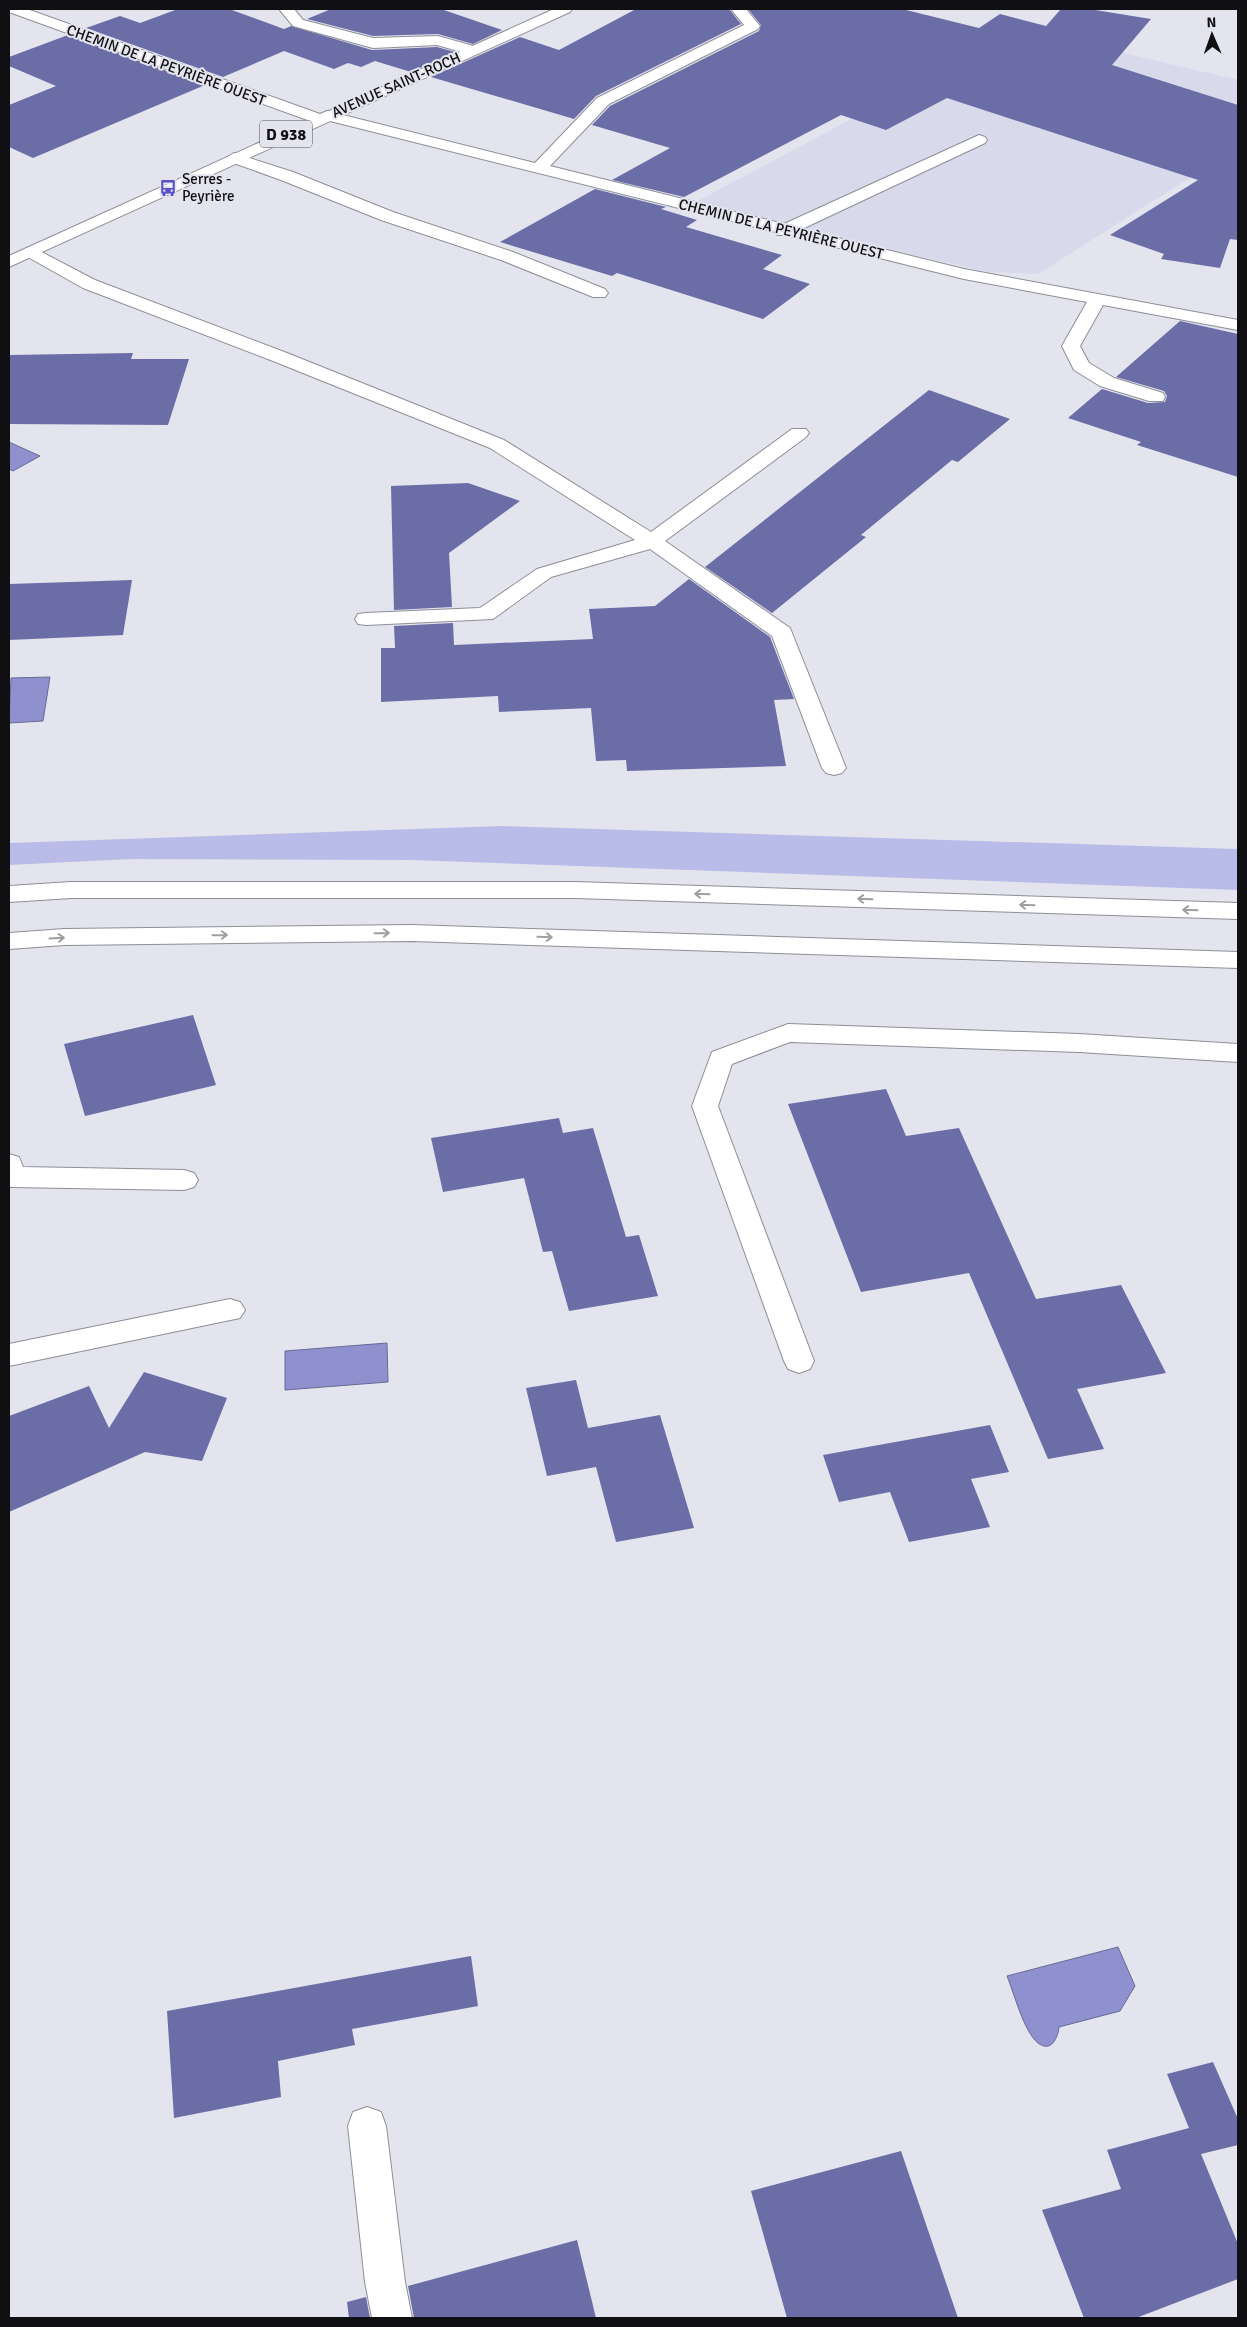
<svg xmlns="http://www.w3.org/2000/svg" width="1247" height="2327" viewBox="0 0 1247 2327" font-family="Signika,sans-serif">
	<style>
		.built { fill: #d8daeb }
		.green { fill: #b9bce8 }
		.water { fill: #8e91cd; stroke: #686a95 }
		.building { fill: #6b6da6 }
		.lines { fill: none; stroke-linecap: round; stroke-linejoin: round }
		.minor-casing { stroke: #8d8e96; stroke-width: 2 }
		.major-casing { stroke: #8d8e96; stroke-width: 2 }
		.minor { fill: #fff; fill-rule: evenodd }
		.major { fill: #fff; fill-rule: evenodd }
		.oneway { stroke: #9f9fa1 }
		.labels { text-anchor: middle; stroke-width: 4; stroke-linejoin: round; paint-order: stroke }
		.far-street-label { font-size: 15px; fill: #101013; stroke: #e3e4ee }
		.far-poi-label { font-size: 15px; fill: #101013; stroke: #e3e4ee; text-anchor: start }
		.shield { fill: #e3e4ee; stroke: #4f5055; stroke-width: 1 }
		.shield-label { font-size: 16px; font-weight: bold; fill: #101013 }
	</style>
	<rect width="100%" height="100%" fill="#e3e4ee"/>
	<polygon class="built" points="1021,29 1238,80 1238,147 1038,274 988,272 692,204"/>
	<polygon class="green" points="502,826 1238,849 1238,890 412,860 132,859 9,865 9,843"/>
	<g class="water">
		<polygon points="9,442 40,456 13,471 9,469"/>
		<polygon points="50,677 43,721 9,723 11,678"/>
		<polygon points="387,1343 388,1382 285,1390 285,1351"/>
		<path d="M1118,1947L1135,1986L1120,2011L1059,2027C1058,2038 1051,2053 1038,2043C1024,2032 1014,1993 1007,1976Z"/>
	</g>
	<g class="building">
		<polygon points="178,9 229,9 284,29 291,26 372,50 437,47 455,52 411,72 375,61 361,67 348,63 334,69 284,51 223,77 86,28 120,16 140,23"/>
		<polygon points="331,9 441,9 502,30 473,44 438,34 373,36 307,19"/>
		<polygon points="636,9 729,9 741,24 596,96 574,119 431,77 520,37 559,50"/>
		<polygon points="748,9 902,9 979,28 1000,14 1046,26 1061,9 1089,9 1151,19 1112,65 1238,105 1238,240 1230,239 1220,268 1161,259 1164,254 1110,235 1198,180 947,98 886,130 841,115 684,197 612,180 670,148 592,125 610,106 759,31 761,25"/>
		<polygon points="68,35 205,85 33,158 9,147 9,105 56,86 9,66 9,57"/>
		<polygon points="595,189 666,207 661,209 697,220 686,227 782,255 763,269 810,284 763,319 617,273 612,276 500,242"/>
		<polygon points="1180,321 1238,334 1238,477 1137,445 1141,442 1068,418 1102,389 1148,403 1165,402 1167,396 1164,391 1116,377"/>
		<polygon points="133,353 131,359 189,359 168,425 9,424 9,355"/>
		<polygon points="929,390 1010,419 958,462 952,460 861,535 866,537 772,613 705,567"/>
		<polygon points="468,483 520,501 449,553 452,607 394,610 391,486"/>
		<polygon points="689,579 770,637 794,699 774,700 786,766 627,771 626,760 596,761 591,708 499,712 498,696 381,702 381,648 395,648 394,626 453,623 454,645 593,639 589,609 655,606"/>
		<polygon points="132,580 123,635 9,640 9,584"/>
		<polygon points="193,1015 216,1085 85,1116 64,1044"/>
		<polygon points="886,1089 906,1136 959,1128 1036,1299 1121,1285 1166,1373 1077,1389 1104,1449 1048,1459 969,1273 861,1292 788,1104"/>
		<polygon points="559,1118 563,1133 593,1128 626,1237 639,1235 658,1296 569,1311 552,1251 543,1252 524,1178 443,1192 431,1138"/>
		<polygon points="144,1372 227,1398 202,1461 145,1452 9,1512 9,1416 89,1386 109,1428"/>
		<polygon points="576,1380 588,1428 660,1415 694,1528 616,1542 596,1467 547,1476 526,1388"/>
		<polygon points="990,1425 1009,1472 971,1479 990,1527 909,1542 890,1492 839,1502 823,1455"/>
		<polygon points="471,1956 478,2006 352,2029 355,2045 278,2061 281,2097 174,2118 167,2011"/>
		<polygon points="1213,2062 1238,2119 1238,2145 1201,2154 1238,2244 1238,2279 1136,2318 1084,2318 1042,2210 1121,2189 1107,2150 1189,2128 1167,2074"/>
		<polygon points="901,2151 958,2318 787,2318 751,2191"/>
		<polygon points="577,2240 596,2318 414,2318 408,2286"/>
		<polygon points="366,2297 370,2318 349,2318 347,2302"/>
	</g>
	<g class="lines">
		<g class="minor-casing">
			<g id="minor">
				<polygon points="9,9 27,9 320,114 327,111 535,163 597,98 744,25 731,9 746,9 760,26 758,29 609,104 550,166 784,224 979,135 985,137 987,140 985,143 802,229 964,269 1238,320 1238,330 1103,305 1080,346 1089,363 1114,378 1163,393 1165,397 1163,401 1149,401 1100,386 1074,370 1062,346 1087,302 964,279 787,235 777,235 775,232 326,120 319,124 313,122 9,12"/>
				<polygon points="279,9 294,9 303,20 373,38 438,36 477,47 480,50 472,55 437,45 373,48 293,26"/>
				<polygon points="234,153 293,172 393,212 513,252 605,289 608,293 605,297 593,297 501,260 381,220 281,180 228,161 226,158"/>
				<polygon points="32,247 95,280 287,353 504,440 651,532 792,429 806,429 809,433 806,437 665,541 790,628 846,768 842,773 834,775 826,773 822,768 772,636 650,549 551,577 493,619 366,625 358,624 355,619 358,614 366,613 480,608 537,569 635,540 490,448 273,361 83,288 26,256 23,252 26,248"/>
				<polygon points="788,1024 1079,1034 1238,1044 1238,1062 1079,1052 790,1042 732,1064 718,1106 814,1361 810,1369 799,1373 788,1369 784,1361 692,1106 712,1052"/>
				<polygon points="9,1154 19,1157 23,1167 184,1170 194,1173 198,1180 194,1187 184,1190 11,1187 9,1186"/>
				<polygon points="230,1299 240,1302 245,1310 240,1318 9,1366 9,1344"/>
				<polygon points="367,2107 381,2112 386,2126 405,2282 412,2318 372,2318 365,2282 348,2126 353,2112"/>
			</g>
		</g>
		<g class="major-casing">
			<g id="major">
				<polygon points="554,9 572,9 570,12 9,267 9,256"/>
				<polygon points="71,882 575,882 1238,903 1238,919 575,898 71,898 9,902 9,886"/>
				<polygon points="412,925 1238,952 1238,968 412,941 64,945 9,949 9,933 64,929"/>
			</g>
		</g>
		<use href="#minor" class="minor"/>
		<use href="#major" class="major"/>
	</g>
	<defs><path id="oneway-shaft" d="M-6 0H5M1.5-3L5.5 0L1.5 3" fill="none" stroke-width="1.6" stroke-linecap="round" stroke-linejoin="round" transform="scale(1.25)"/></defs>
	<g class="oneway">
		<use href="#oneway-shaft" transform="translate(702 894) rotate(-178)"/>
		<use href="#oneway-shaft" transform="translate(865 899) rotate(-178)"/>
		<use href="#oneway-shaft" transform="translate(1027 905) rotate(-178)"/>
		<use href="#oneway-shaft" transform="translate(1190 910) rotate(-178)"/>
		<use href="#oneway-shaft" transform="translate(382 933) rotate(-1)"/>
		<use href="#oneway-shaft" transform="translate(220 935) rotate(-1)"/>
		<use href="#oneway-shaft" transform="translate(545 937) rotate(2)"/>
		<use href="#oneway-shaft" transform="translate(57 938) rotate(-3)"/>
	</g>
	<defs>
		<g id="bus-bare" transform="scale(1.35)"><path d="M-5-6H5V4H4V6H2V4H-2V6H-4V4H-5ZM-3.5-4V0h7V-4ZM-3.5 1.2v1.5H-2V1.2ZM2 1.2v1.5H3.5V1.2Z" fill="#5a50c8" stroke="#e3e4ee" stroke-width="2.5" paint-order="stroke"/></g>
	</defs>
	<g fill-rule="evenodd">
		<use href="#bus-bare" x="168" y="188"/>
	</g>
	<g class="labels">
		<g class="far-street-label">
			<text transform="translate(166 65) rotate(20)" y="5">CHEMIN DE LA PEYRIÈRE OUEST</text>
			<text transform="translate(396 85) rotate(-24)" y="5">AVENUE SAINT-ROCH</text>
			<text transform="translate(781 229) rotate(14)" y="5">CHEMIN DE LA PEYRIÈRE OUEST</text>
		</g>
		<g class="far-poi-label">
			<text x="182" y="184">Serres -<tspan x="182" dy="17">Peyrière</tspan></text>
		</g>
		<rect class="shield" x="260" y="120.5" width="52" height="27" rx="4"/>
		<g class="shield-label">
			<text x="286" y="140">D 938</text>
		</g>
	</g>
	<rect width="1247" height="2327" fill="none" stroke="#101013" stroke-width="20"/>
	<g transform="translate(1212 35) rotate(358)" stroke="#e3e4ee" stroke-width="4" paint-order="stroke">
	<path d="M0-4L9 19L0 12L-9 19Z" fill="#101013"/>
	<text y="-8" font-size="14" font-weight="bold" text-anchor="middle" fill="#101013">N</text>
	</g>
</svg>
